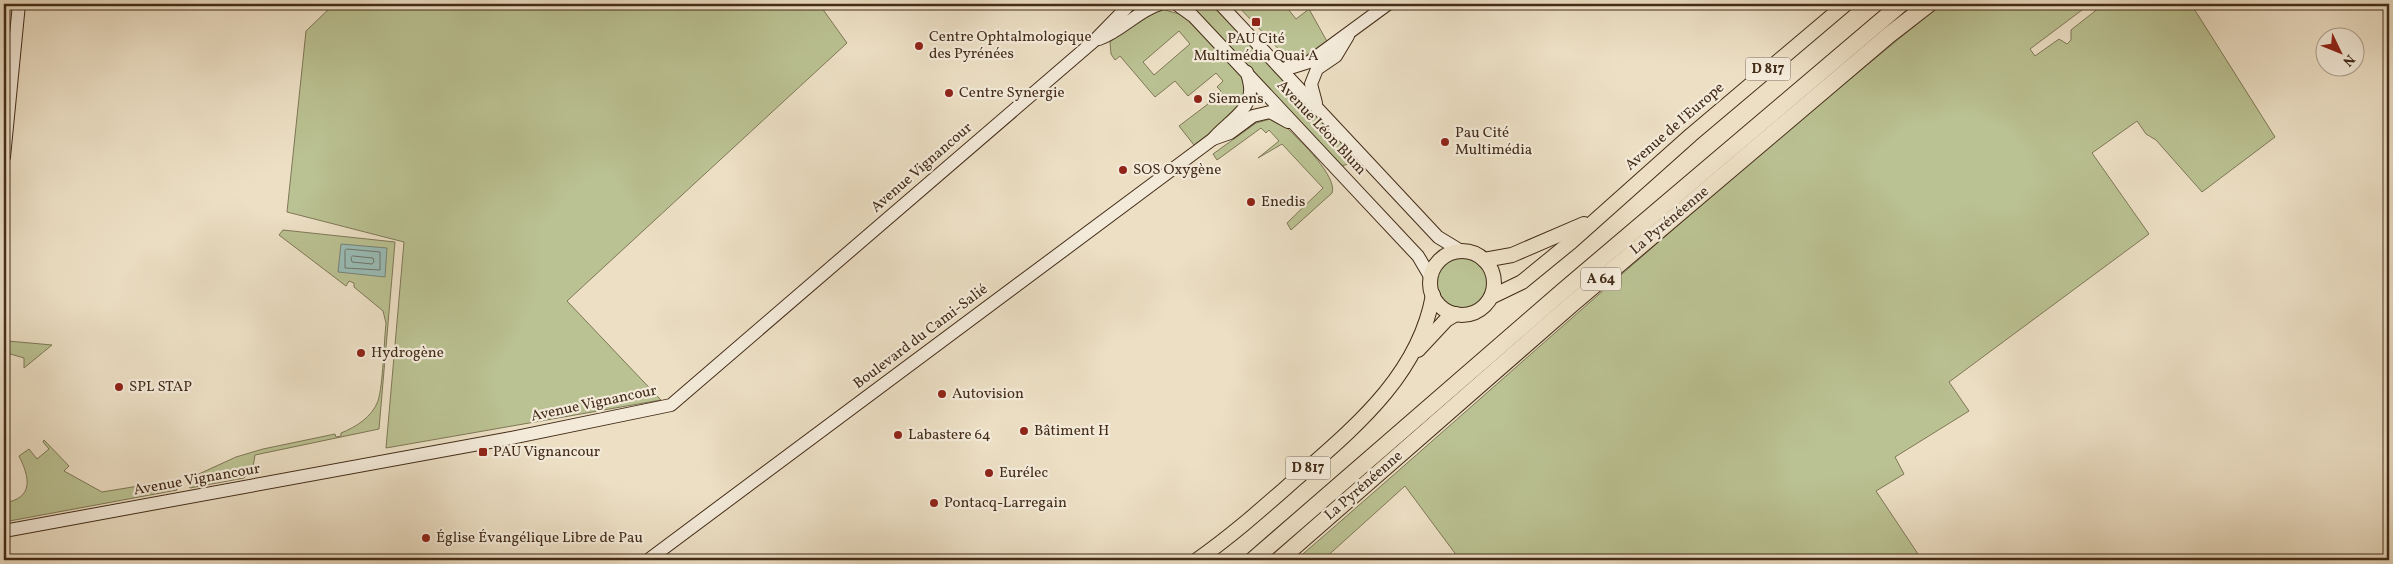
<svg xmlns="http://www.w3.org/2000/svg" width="2393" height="564" viewBox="0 0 2393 564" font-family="Vollkorn,serif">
<rect width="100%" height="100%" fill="#ecdfc4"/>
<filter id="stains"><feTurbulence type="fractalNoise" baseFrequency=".004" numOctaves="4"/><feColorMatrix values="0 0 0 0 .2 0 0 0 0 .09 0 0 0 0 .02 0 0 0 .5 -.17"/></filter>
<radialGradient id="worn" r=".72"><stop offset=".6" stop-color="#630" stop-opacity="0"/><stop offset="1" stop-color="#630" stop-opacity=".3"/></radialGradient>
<g fill="#bac192" stroke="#7f7756" fill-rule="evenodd">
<path d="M334 4H819L847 43 567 301 661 400 386 448 404 242 287 212 306 31Z"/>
<path d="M1196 4H1215L1353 154 1351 163 1342 166 1195 11Z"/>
<path d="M1236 4H1284L1296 19 1309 9 1329 45 1304 58H1287Z"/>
<path d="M1942 4H2090L2030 49 2035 56 2059 39 2067 44 2071 40V30L2104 4H2191L2275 137 2202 192 2156 140 2146 134 2137 121 2092 153 2149 234 1949 382 1969 411 1895 457 1904 474 1876 491 1922 560H1460L1405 486 1323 560H1296C1511 374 1721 181 1942 4Z"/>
<path d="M1161 9 1183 15 1244 78 1247 86 1238 111 1194 145 1179 126 1208 104 1207 102 1221 91 1217 87 1223 81 1216 73 1188 96 1175 81 1155 97 1120 56 1115 60 1111 54 1110 42 1148 10ZM1179 31 1190 44 1154 75 1143 62Z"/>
<path d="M1270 119C1276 121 1283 124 1287 128 1300 140 1338 177 1332 193L1291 230 1287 223 1323 188 1282 144 1258 158 1279 141 1269 130 1266 133 1261 128 1217 160 1213 154 1256 123Z"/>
<path d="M283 230 395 242 379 429 255 455 253 467 244 478 190 488 188 479 236 457 263 449 335 434 336 437 341 436V433C356 427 372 417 378 401 383 385 384 342 386 323L383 311 354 287V283L349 281 346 286 279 235Z"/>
<circle cx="1462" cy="283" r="26"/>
<path d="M8 341 52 345 24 368V358L7 353Z"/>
<path d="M44 440 69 466 64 471 102 492 175 480 177 490 4 522V503C34 498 30 478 19 456L29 449 37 459 49 449 43 442Z"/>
</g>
<path fill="#99bcb6" stroke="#778377" d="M341 244 387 248 385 277 338 272Z"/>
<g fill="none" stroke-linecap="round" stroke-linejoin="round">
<g stroke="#6e7468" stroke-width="1">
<path d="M347 249 380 252V270L345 268V251Z"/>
<path d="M353 256 373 258 374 262 372 264 352 262 351 258Z"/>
</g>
<defs>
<g id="secondary">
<path d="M1220 4 1438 237 1461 251"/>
<path d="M1179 6 1193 16 1418 256 1431 278"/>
<path d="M1099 39C1122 31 1137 11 1160 4"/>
<path d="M1275 58 1293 67 1309 62 1388 4"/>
<path d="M1316 103 1311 84 1317 69 1336 56 1348 36"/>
<path d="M1213 139 1230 133 1253 116 1270 112 1288 122"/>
<path d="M4 157 19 4"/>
<path d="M4 531 506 439 671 405 1094 41 1130 4"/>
<path d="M648 560 1213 139C1225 124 1249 112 1250 92 1251 86 1248 78 1247 72"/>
</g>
<g id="primary">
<circle cx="1462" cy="283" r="32"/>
<path d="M1484 260 1512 255 1584 224"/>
<path d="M1491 297 1522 282 1571 242 1691 135 1846 4"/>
<path d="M1418 350 1446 320 1456 314"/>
<path d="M1197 560C1233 535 1265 506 1297 478 1355 427 1419 375 1433 295"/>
</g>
<g id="highway">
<path d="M1253 560 1563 291 1901 4"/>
<path d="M1279 560 1572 304 1889 35 1929 4"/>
</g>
</defs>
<use href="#secondary" stroke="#442d19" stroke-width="14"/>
<use href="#primary" stroke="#442d19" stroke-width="16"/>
<use href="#highway" stroke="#442d19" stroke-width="18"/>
<use href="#secondary" stroke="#f3ead9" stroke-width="12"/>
<use href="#primary" stroke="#ecdfc4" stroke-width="14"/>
<use href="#highway" stroke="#ecdfc4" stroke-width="16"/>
</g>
<g fill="#8f2418" stroke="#f3ead9" stroke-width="2">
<rect x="1251" y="17" width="10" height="10" rx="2.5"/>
<circle cx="919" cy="46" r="5"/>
<circle cx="949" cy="93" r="5"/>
<circle cx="1198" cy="99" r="5"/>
<circle cx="1445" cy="142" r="5"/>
<circle cx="1123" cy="170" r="5"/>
<circle cx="1251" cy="202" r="5"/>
<circle cx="361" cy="353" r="5"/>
<circle cx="119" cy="387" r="5"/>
<circle cx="942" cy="394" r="5"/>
<circle cx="1024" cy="431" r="5"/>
<circle cx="898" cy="435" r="5"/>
<rect x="478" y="447" width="10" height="10" rx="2.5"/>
<circle cx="989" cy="473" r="5"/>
<circle cx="934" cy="503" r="5"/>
<circle cx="426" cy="538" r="5"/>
</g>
<g text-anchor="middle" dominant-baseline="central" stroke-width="4.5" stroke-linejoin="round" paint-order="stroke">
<g fill="#f3ead9" stroke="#786653" stroke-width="1">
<rect x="1745.5" y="57.5" width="45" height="23" rx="4"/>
<rect x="1581" y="267.5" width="40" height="23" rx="4"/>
<rect x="1285.5" y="456.5" width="45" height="23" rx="4"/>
</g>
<g font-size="14" font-weight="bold" fill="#442d19">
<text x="1768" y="69">D 817</text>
<text x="1601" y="279">A 64</text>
<text x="1308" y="468">D 817</text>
</g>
<g font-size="15" fill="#442d19" stroke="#f3ead9" text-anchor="start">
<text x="929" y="37">Centre Ophtalmologique<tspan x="929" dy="17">des Pyrénées</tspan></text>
<text x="1256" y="39" text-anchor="middle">PAU Cité<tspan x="1256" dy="17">Multimédia Quai A</tspan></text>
<text x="959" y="93">Centre Synergie</text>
<text x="1208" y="99">Siemens</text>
<text x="1455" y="133">Pau Cité<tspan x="1455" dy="17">Multimédia</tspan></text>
<text x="1133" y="170">SOS Oxygène</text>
<text x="1261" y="202">Enedis</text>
<text x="371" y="353">Hydrogène</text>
<text x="129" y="387">SPL STAP</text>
<text x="952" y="394">Autovision</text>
<text x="1034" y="431">Bâtiment H</text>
<text x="908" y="435">Labastere 64</text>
<text x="493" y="452">PAU Vignancour</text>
<text x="999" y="473">Eurélec</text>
<text x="944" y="503">Pontacq-Larregain</text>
<text x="436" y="538">Église Évangélique Libre de Pau</text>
</g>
<g font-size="15" fill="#442d19" stroke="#f3ead9">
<text transform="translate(1675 127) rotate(-41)">Avenue de l'Europe</text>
<text transform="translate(1321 128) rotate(47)">Avenue Léon Blum</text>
<text transform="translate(922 168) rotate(-41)">Avenue Vignancour</text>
<text transform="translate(1670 221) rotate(-40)">La Pyrénéenne</text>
<text transform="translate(921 337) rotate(-37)">Boulevard du Cami-Salié</text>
<text transform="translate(594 404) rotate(-12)">Avenue Vignancour</text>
<text transform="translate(197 480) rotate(-10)">Avenue Vignancour</text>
<text transform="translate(1364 486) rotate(-41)">La Pyrénéenne</text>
</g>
</g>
<rect width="2393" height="564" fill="none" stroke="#ecdfc4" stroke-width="20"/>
<rect x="5" y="5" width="2383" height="554" fill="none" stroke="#442d19" stroke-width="2.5"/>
<rect x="10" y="10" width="2373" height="544" fill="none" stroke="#442d19"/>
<g transform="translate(2340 52) rotate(133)"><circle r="24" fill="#f3ead9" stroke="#ad9e8c"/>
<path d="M0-4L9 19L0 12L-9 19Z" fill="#8f2418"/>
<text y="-8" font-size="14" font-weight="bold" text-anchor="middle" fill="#442d19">N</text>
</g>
<rect width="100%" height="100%" filter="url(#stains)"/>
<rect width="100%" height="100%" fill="url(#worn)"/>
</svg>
